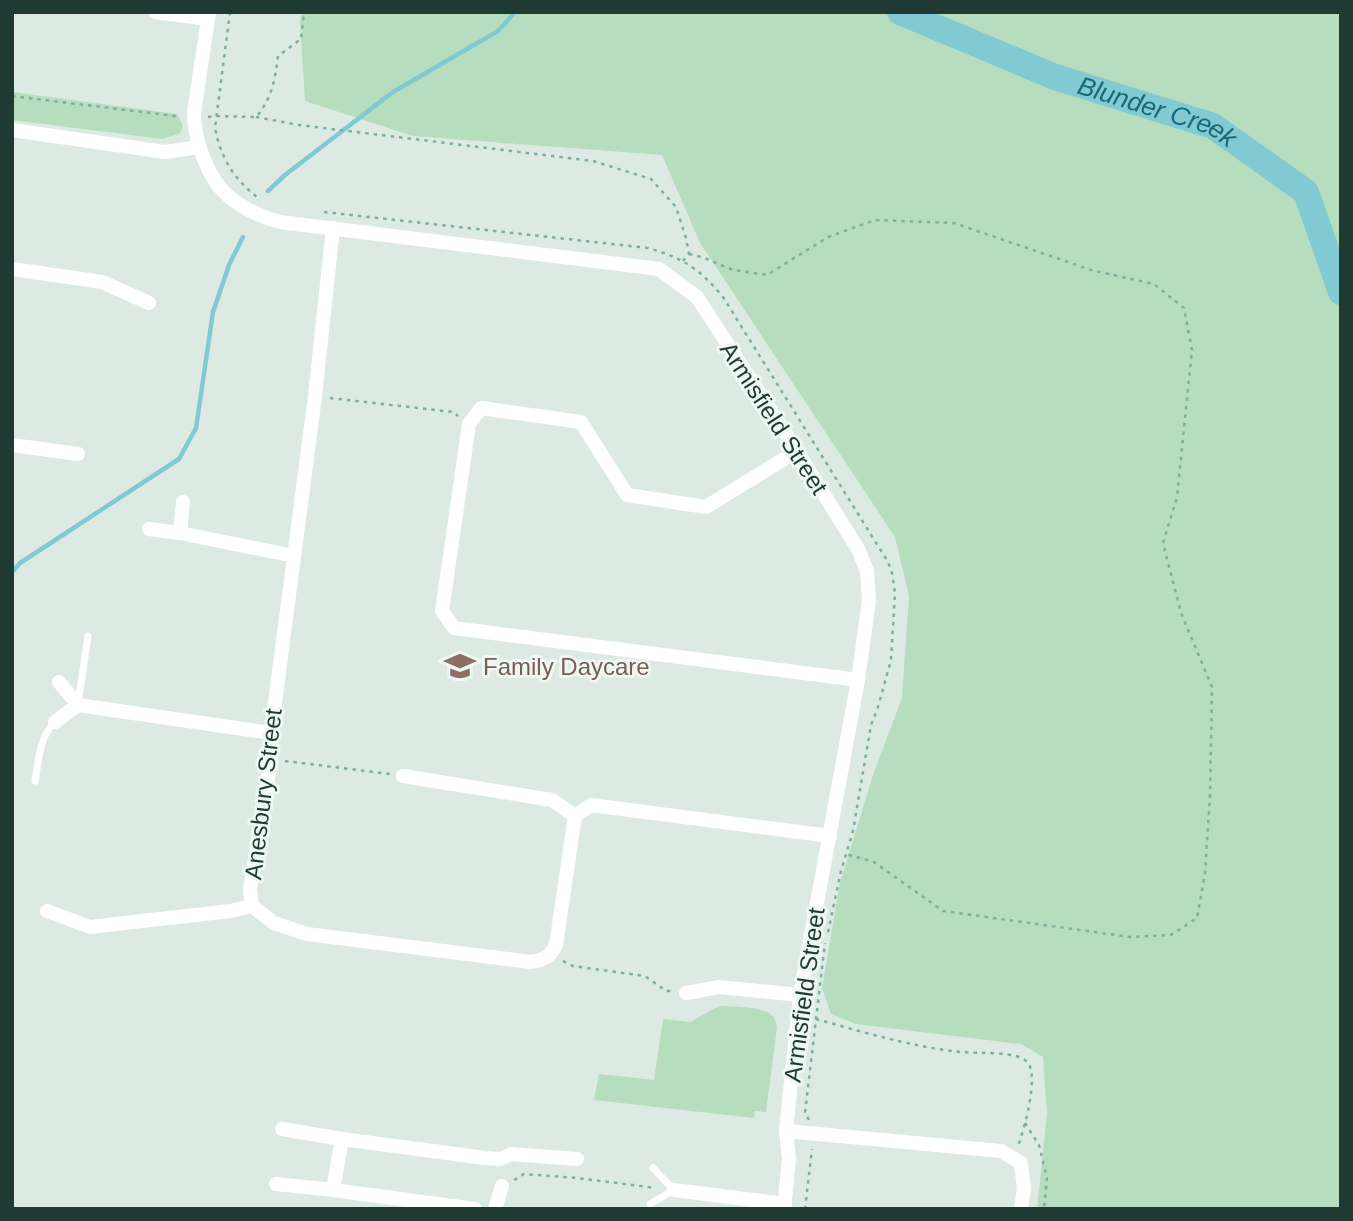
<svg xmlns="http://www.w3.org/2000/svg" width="1353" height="1221" viewBox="0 0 1353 1221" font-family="Arial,sans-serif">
<rect width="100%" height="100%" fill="#ddeae4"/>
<g fill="#b5ddbe">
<path d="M302 12H1341V1209H1037L1047 1113 1043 1057 1021 1044 856 1024 831 1014 822 988 840 883 873 775 902 698 909 596 895 537 700 243 662 155 413 136 305 101 300 21Z"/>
<path d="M12 92 177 114 183 126 180 133 163 139 12 120Z"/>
<path d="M719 1006C731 1006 757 1007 767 1012 774 1015 776 1020 777 1027L766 1112 755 1111 754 1118 594 1100 599 1074 654 1080 663 1019 690 1022Z"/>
</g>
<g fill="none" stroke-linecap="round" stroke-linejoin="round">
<g stroke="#81c9d3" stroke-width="4.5">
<path d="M268 191 285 175 393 92 498 31 515 12"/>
<path d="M12 572 20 563 179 459 196 428 213 312 229 265 243 237"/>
</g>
<path stroke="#81c9d3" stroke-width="26" id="s1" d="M900 12 1055 77 1213 126 1306 192 1341 292"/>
<g stroke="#7cb09e" stroke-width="2.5" stroke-dasharray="3.5 5" stroke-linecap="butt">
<path d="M230 12 215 128C221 158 233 178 257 197"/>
<path d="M12 96 175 116 179 118"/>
<path d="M208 117 216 116 256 117C272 99 275 79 278 56L301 39 304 12"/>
<path d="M256 117 299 125 593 161 651 179 676 207 686 238 689 254 683 261"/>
<path d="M324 212 648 248C683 258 700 269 723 297L888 562 892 573 895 593 891 660 878 707 871 725 853 831 841 871 827 937"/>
<path d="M689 254 702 257 733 270 767 275 828 237 875 220 954 223 1091 270 1154 284 1184 308 1192 350 1177 497 1163 543 1181 613 1212 687 1210 796 1205 873 1197 918 1171 935 1130 937 943 911 874 862 846 854"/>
<path d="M330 398 453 412 458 416"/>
<path d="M285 761 390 774"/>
<path d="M563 961 573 966 645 976 666 991H672"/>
<path d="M816 1019C863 1032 912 1047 961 1052 977 1054 1019 1050 1028 1063 1039 1077 1024 1130 1018 1146"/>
<path d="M809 1120 805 1113 825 943"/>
<path d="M1025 1123 1039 1145 1047 1178 1044 1209"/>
<path d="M514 1180 524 1174 577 1178 656 1188"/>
<path d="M805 1209 812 1149"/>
</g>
<g stroke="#fff" stroke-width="7">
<path d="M78 704 88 636"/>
<path d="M35 781C39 760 39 737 55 722"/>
<path d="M650 1204 674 1190 653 1168"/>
</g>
<g stroke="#fff" stroke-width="14">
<path d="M155 12 208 19"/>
<path d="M209 12 194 113C194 136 204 166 218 185 232 204 258 216 280 222L659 269 697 297 797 451 858 549 867 571 869 600 858 680 800 995 786 1131 789 1159 784 1209"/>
<path d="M12 130 165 152 199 147"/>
<path d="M333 228 315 396 271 733V759L250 890 252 906 274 923 307 934 531 962C544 960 550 957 556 945L575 816 591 805 830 836"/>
<path d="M12 269 102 282 149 303"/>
<path d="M12 445 78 454"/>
<path d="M797 451 706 507 627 495 581 422 481 408 469 424 442 611 454 628 858 680"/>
<path d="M183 502 180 533 294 556"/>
<path d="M149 529 180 533"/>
<path d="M59 682 78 705 271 733"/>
<path d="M55 722 78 705"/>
<path d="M403 776 552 800 575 816"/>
<path d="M47 911 90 927 230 911 252 906"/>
<path d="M686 993 719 987 800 995"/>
<path d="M786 1131 1001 1151 1021 1163 1024 1189 1021 1209"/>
<path d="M342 1139 485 1158 500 1159 511 1154 577 1159"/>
<path d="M276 1184 333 1190 342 1139 282 1129"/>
<path d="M333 1190 475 1209"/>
<path d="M674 1190 785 1204"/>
<path d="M495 1209 502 1186"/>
</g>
</g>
<defs>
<symbol id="school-bare" viewBox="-9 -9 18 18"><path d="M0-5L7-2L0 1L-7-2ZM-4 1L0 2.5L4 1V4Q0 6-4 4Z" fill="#8d6e63" stroke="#eef7f2" stroke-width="2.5" paint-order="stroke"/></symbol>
</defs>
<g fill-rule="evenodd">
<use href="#school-bare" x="438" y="644" width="44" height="44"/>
</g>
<g text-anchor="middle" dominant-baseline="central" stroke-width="6" stroke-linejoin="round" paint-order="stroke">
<g font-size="24" fill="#1e3a32" stroke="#eef7f2">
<text transform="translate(774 418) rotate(57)">Armisfield Street</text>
<text transform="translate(263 794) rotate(-83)">Anesbury Street</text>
<text transform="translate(804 995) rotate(-82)">Armisfield Street</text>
</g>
<g font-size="24" fill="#785e54" stroke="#eef7f2" text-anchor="start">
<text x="483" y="666">Family Daycare</text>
</g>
<g font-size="26" font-style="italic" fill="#166b79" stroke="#eef7f2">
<text stroke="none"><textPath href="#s1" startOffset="276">Blunder Creek</textPath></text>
</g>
</g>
<rect width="1353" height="1221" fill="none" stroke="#1e3a32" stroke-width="28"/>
</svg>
